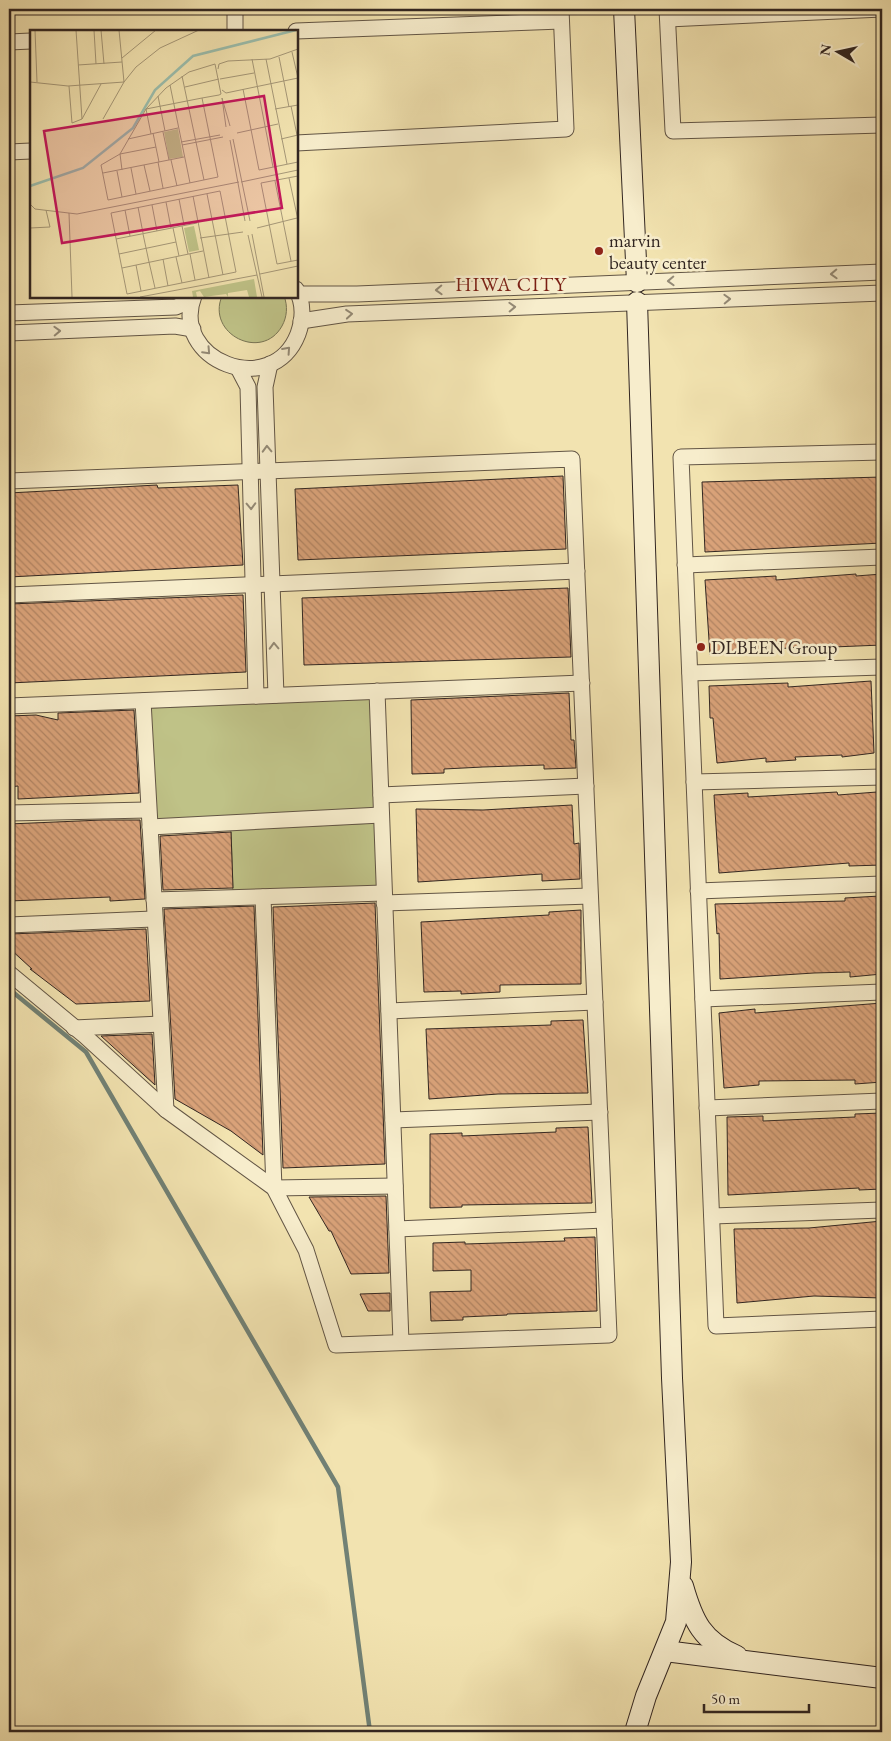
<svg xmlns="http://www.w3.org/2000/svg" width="891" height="1741" viewBox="0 0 891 1741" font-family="'EB Garamond',serif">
<defs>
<pattern id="building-back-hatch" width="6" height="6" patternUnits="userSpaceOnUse" patternTransform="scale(1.25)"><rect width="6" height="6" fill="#d9a279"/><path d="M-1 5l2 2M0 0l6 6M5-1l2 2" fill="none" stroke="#b18463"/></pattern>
</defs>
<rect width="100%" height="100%" fill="#f2e3b0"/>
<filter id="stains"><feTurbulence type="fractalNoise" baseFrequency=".004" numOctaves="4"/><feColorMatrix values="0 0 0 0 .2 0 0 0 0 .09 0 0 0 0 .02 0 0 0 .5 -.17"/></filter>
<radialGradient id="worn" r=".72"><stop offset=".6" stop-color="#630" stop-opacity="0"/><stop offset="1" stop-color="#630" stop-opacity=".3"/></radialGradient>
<g fill="#bfc287" stroke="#787454">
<path d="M222 296H284C288 306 287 317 282 326 262 362 206 334 222 296Z"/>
<path d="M370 698 375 810 154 820 149 708Z"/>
<path d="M375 823 378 887 233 892 231 830Z"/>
</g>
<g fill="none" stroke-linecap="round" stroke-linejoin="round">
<path stroke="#718175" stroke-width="4.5" d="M9 989 86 1052 338 1487 370 1732"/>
</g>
<g fill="url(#building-back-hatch)" stroke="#322621">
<path d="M563 476 566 549 298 560 295 489Z"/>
<path d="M882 477V543L705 552 702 482Z"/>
<path d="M157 485 158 488 238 485 243 565 9 577V493Z"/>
<path d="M856 574V576L882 574V645L833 647V644L710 655 705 580 776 576V580Z"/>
<path d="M568 588 571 657 304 665 302 598Z"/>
<path d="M243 595 246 672 9 683V604Z"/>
<path d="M871 681 874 753 842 757V755L795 757 796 760 766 762V758L717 763 713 718H710L709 686 788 683V687Z"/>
<path d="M569 693 571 740H574L576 768 544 769V765L483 767 444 769V773L412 774 411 700Z"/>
<path d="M134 710 139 793 18 799V786L9 787V716L36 715 58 720V713Z"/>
<path d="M837 792 838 795 877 792 880 832H882V865L849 866V863L719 873 714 795 748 793V797Z"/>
<path d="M572 805 574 844 579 843 580 879 542 881V874L418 882 416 809 483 810Z"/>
<path d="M102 820H140L145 899 110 901V897L9 901V824Z"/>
<path d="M231 832 233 888 163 890 160 836Z"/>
<path d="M880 896 882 974 850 977V972L814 973 720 979 719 933 717 934 715 904 845 901V898Z"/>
<path d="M375 903 385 1164 283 1168 273 907Z"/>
<path d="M254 906 263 1155 231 1131 175 1099 164 909Z"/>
<path d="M581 910V984L500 985V992L461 994V991L424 992 421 922 549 915V912Z"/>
<path d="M146 929 150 1001 76 1004 30 969H32L9 948V934Z"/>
<path d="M882 1003V1082L855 1084V1080L759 1081V1085L724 1088 719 1013 755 1009V1013Z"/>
<path d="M583 1020 588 1093 498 1094 429 1099 426 1029 551 1025V1021Z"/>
<path d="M152 1034 155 1085 101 1036Z"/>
<path d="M882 1113V1189L859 1190V1188L728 1195 727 1117 763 1116V1121L855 1117V1114Z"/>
<path d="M588 1127 592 1203 462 1205V1207L430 1208V1134L462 1133V1136L556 1132V1128Z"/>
<path d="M386 1196 389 1273 351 1274 331 1231H329L309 1197Z"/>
<path d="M882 1221V1298L814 1296 737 1303 734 1229 809 1228Z"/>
<path d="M595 1237 597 1311 507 1314V1315L463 1317V1320L431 1321 430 1292 471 1291V1270L433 1271V1243L465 1242V1244L565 1241 564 1238Z"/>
<path d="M390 1293V1311H368L360 1294Z"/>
</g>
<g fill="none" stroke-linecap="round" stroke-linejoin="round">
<defs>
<g id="street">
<path d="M235 9V31"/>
<path d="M667 9 673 131 882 125"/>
<path d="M668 19 882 9"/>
<path d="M296 31 561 21"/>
<path d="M9 42 31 41"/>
<path d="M296 143 566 129 561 9"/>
<path d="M9 152 31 151"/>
<path d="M299 294H357L882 272"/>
<path d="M194 296C169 360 272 401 298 334 303 320 304 303 296 289"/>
<path d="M9 313 176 307 192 300"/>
<path d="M301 321 347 314 882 293"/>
<path d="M9 333 175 326 193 329"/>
<path d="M270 364 265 387 276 695"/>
<path d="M238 368 248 387 256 696"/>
<path d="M882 452 681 457 716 1326 882 1319"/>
<path d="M9 481 572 459 609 1335 336 1345 306 1250 274 1188 166 1110 85 1036 9 973"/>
<path d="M685 565 882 557"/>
<path d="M9 595 577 571"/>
<path d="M690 673 882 667"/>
<path d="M377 691 401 1342"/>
<path d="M143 701 166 1110"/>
<path d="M9 706 582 683"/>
<path d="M694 782 882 777"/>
<path d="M381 795 586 786"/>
<path d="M9 813 147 810"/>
<path d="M150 827 381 815"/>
<path d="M698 891 882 884"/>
<path d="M263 897 274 1188 395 1186"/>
<path d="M154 900 384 893"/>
<path d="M384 903 590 896"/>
<path d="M9 925 153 919"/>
<path d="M703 999 882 992"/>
<path d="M389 1011 595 1002"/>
<path d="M74 1028 161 1024"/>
<path d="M707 1108 882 1101"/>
<path d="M393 1120 600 1112"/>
<path d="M712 1216 882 1210"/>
<path d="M397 1229 604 1220"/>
</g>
<g id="secondary">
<path d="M624 9 637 282"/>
<path d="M683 1586C693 1621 702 1641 737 1656"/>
<path d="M665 1651 882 1678"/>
<path d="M635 1732 646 1696 676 1622 681 1562 672 1378 637 302"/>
</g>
</defs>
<use href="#street" stroke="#625545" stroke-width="17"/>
<use href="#secondary" stroke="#322621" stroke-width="22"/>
<use href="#street" stroke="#f7edcc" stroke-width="15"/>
<use href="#secondary" stroke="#f7edcc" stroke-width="20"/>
</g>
<defs><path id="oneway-chevron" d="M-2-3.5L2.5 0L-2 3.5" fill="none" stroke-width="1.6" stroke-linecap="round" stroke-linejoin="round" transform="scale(1.25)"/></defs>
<g stroke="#948a76">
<use href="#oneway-chevron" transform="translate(834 274) rotate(178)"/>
<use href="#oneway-chevron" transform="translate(671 281) rotate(178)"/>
<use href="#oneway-chevron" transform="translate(439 290) rotate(178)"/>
<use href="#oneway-chevron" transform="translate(727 299) rotate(-2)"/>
<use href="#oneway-chevron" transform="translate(512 307) rotate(-2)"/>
<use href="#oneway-chevron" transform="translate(349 314) rotate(-5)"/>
<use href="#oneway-chevron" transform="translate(57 331) rotate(-2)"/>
<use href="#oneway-chevron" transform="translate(287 350) rotate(-48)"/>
<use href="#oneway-chevron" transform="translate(207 351) rotate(47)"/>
<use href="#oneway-chevron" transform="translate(267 449) rotate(-92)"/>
<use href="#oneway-chevron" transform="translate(251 506) rotate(88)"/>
<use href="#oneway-chevron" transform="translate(274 646) rotate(-92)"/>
</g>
<g fill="#8f2418" stroke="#f7edcc" stroke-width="2">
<circle cx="599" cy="251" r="5"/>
<circle cx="701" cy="647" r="5"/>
</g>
<g text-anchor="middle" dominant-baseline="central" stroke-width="5" stroke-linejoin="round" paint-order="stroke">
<g font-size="19" fill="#322621" stroke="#f7edcc" text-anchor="start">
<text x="609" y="240">marvin<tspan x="609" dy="22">beauty center</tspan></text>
<text x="711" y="647">DLBEEN Group</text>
</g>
<g font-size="20" letter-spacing="1" fill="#7a1f14" stroke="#f7edcc">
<text x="511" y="284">HIWA CITY</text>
</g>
</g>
<g transform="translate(30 30)">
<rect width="268" height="268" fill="#f2e3b0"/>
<path d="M148 99 153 127 139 129 134 102ZM224 249 227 267H219L217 260 198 263V267L196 264 174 267 170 261 166 262 167 267H163L162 261Z" fill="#bfc287"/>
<path d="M164 196 169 220 159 222 154 198Z" fill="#bfc287"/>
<path fill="none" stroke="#9bbead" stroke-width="2.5" d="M0 156 53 138 103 98 125 60 163 26 266 0"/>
<path fill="none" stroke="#a59777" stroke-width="1" d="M5 0 7 52M46 0 52 89 71 54M64 0 66 34M71 0 74 34M262 22 268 48M249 27 259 77M92 28 126 0M222 29 243 137M236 29 257 134M48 35 92 32M188 39 189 34 198 31 240 29 268 19M152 46 174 150M190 49 224 43M0 52 38 56 94 52 89 0M140 55 160 153M39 56 42 93 52 89M155 57 189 49M213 59 229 140 268 132M192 60 196 63 268 48M128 66 135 101M261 76 267 105M245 79 268 75M73 89 94 52 106 37 130 18 169 0M196 97 192 68 200 96M133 102 139 130M123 103 129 132M207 103 248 94M121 104 116 79 172 68 189 65 191 64 185 34 159 42 136 58 116 79 90 124 71 135 78 170 188 147 172 68M98 109 148 98M203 109 220 191M251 109 268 105M200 110 215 191M151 112 190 105M152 115 193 107M141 130 147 156M128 132 133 158M114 135 120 161M101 138 106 164M92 140 90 124 126 117M87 141 92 167M73 143 154 127M268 146 231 153 247 234 268 230M259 148 268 190M245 151 261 231M211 152 268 140M190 161 206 242 97 264 81 183ZM177 164 193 245M163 166 179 248M149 169 154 195M136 172 141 198M0 174 5 179 47 184 209 152M122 175 127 201M108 177 113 203M95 180 100 206M39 183 42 267M152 196 158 224M0 198 20 197 16 180M143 198 149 226M227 198 267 188M113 204 119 232M222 204 234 267M218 205 232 267M170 208 213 202M86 209 167 193M89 224 146 212M160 224 165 250M146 227 152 253M133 229 138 256M119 232 125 258M106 235 111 261M92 238 173 221M230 244 268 236M110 267 227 245"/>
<path fill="#c2185b" fill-opacity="0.15" stroke="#c2185b" stroke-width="2.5" d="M234 66 252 178 32 213 14 101Z"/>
<rect width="268" height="268" fill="none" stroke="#322621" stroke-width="2.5"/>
</g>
<rect width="891" height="1741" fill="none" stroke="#f2e3b0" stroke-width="30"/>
<rect x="10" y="10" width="871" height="1721" fill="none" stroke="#322621" stroke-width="2.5"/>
<rect x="15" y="15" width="861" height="1711" fill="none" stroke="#322621"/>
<g transform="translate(838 52) rotate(279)" stroke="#f7edcc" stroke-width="4" paint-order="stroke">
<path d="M0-4L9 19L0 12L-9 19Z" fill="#322621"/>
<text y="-8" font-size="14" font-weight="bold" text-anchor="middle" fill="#322621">N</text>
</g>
<path d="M704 1704v8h105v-8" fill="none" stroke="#322621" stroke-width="2.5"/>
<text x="711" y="1704" font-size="15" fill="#322621" stroke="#f7edcc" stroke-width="4" paint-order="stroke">50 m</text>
<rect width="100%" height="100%" filter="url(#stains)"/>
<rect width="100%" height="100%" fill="url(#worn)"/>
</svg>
